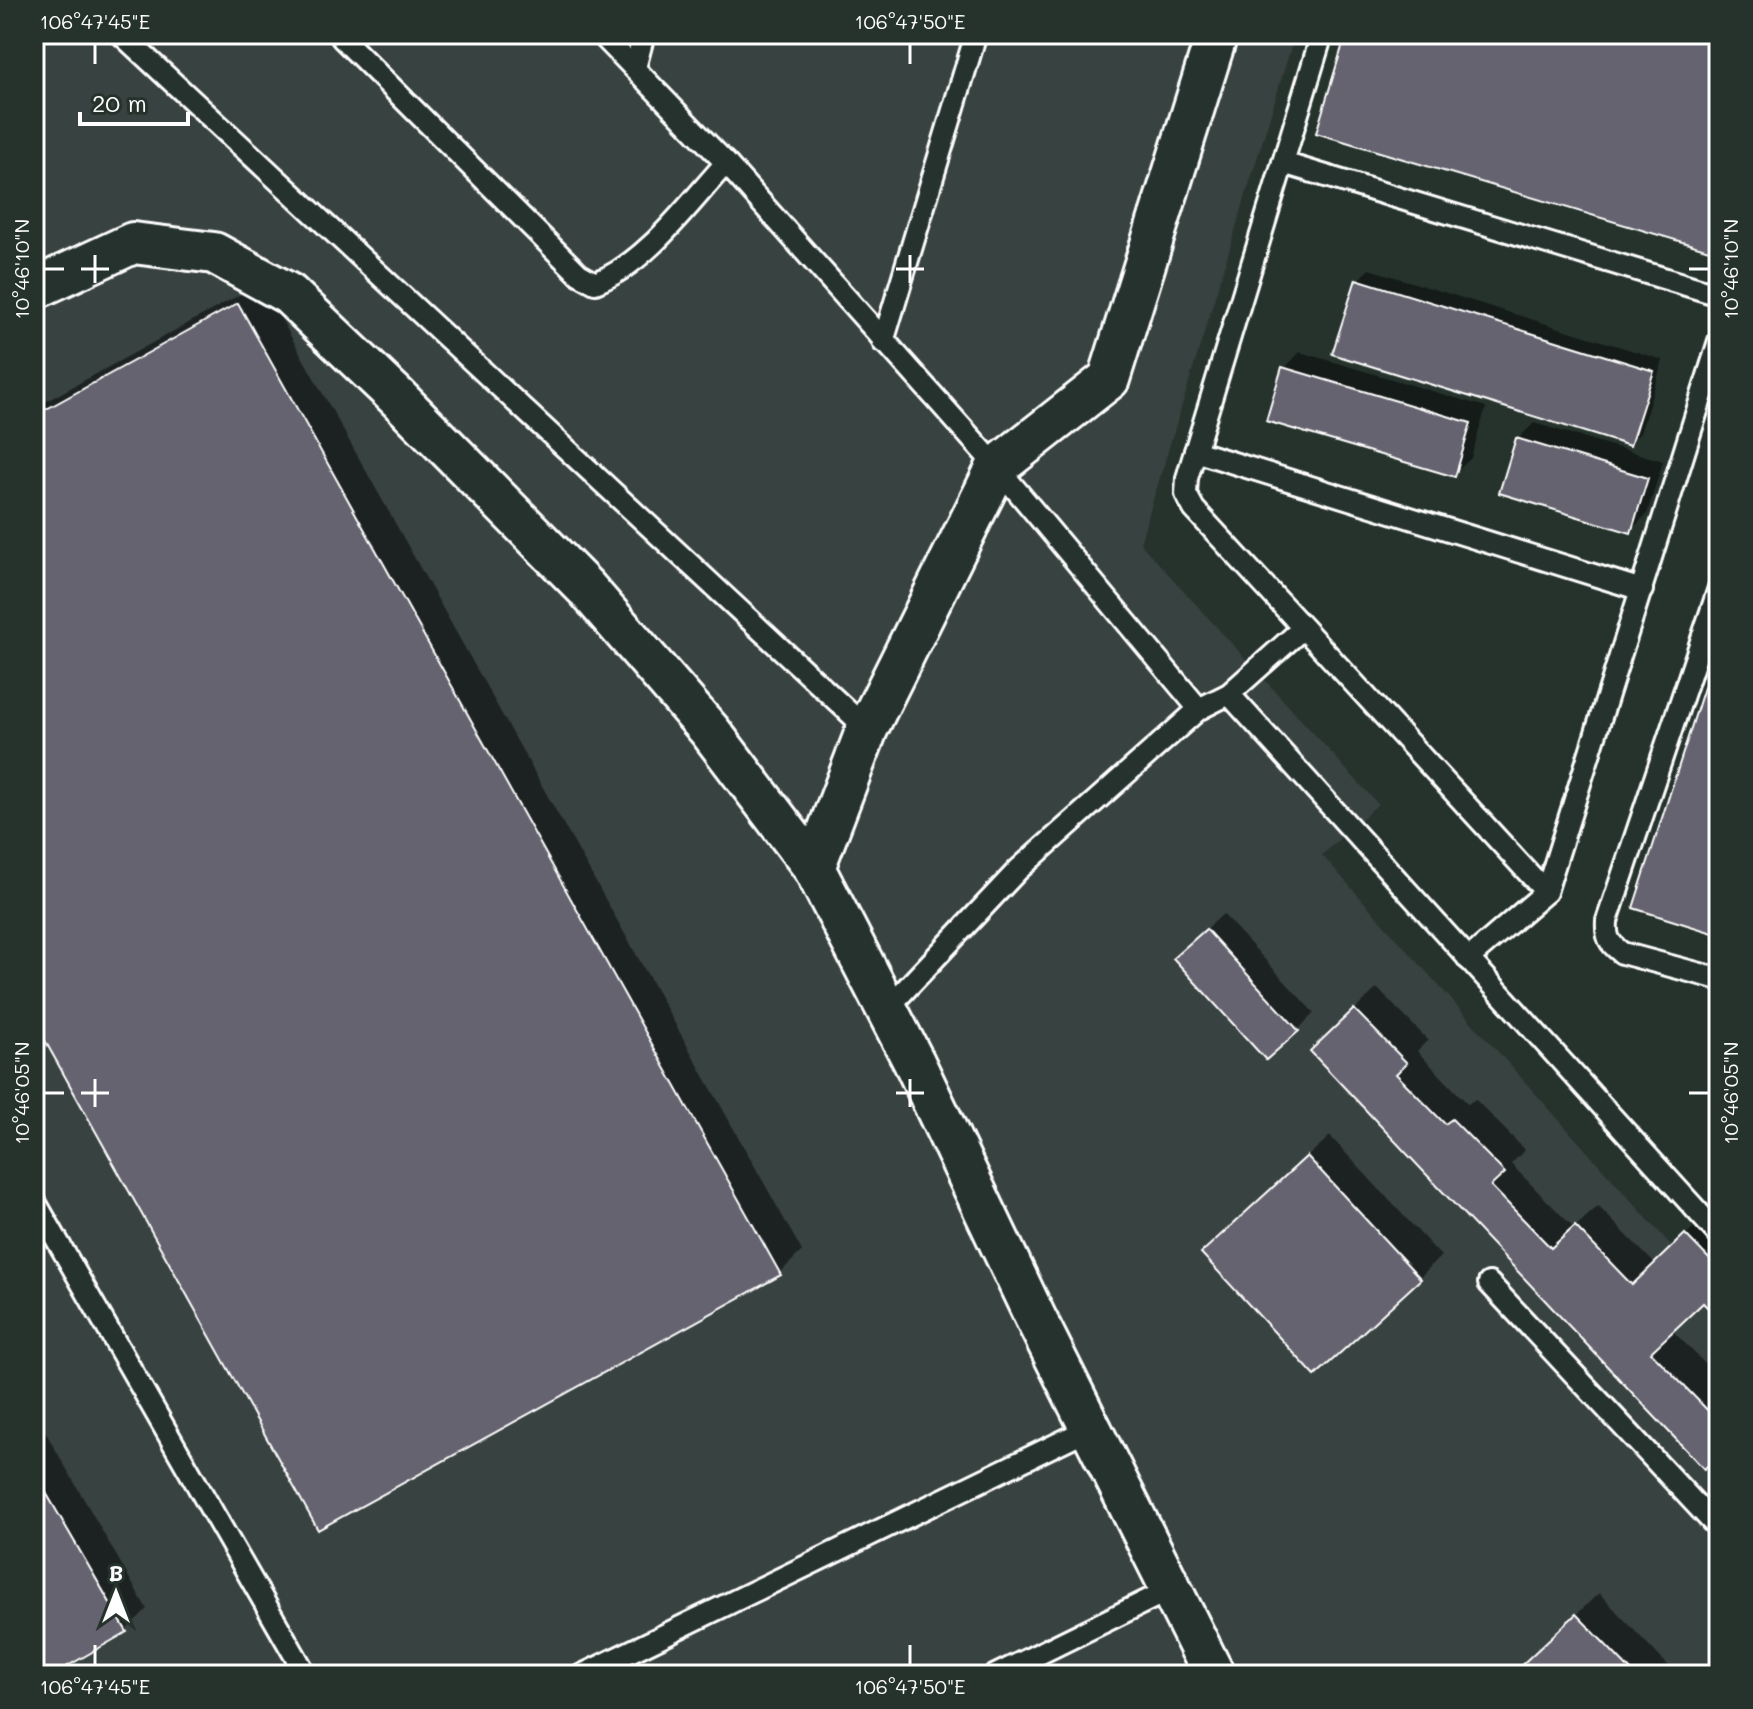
<svg xmlns="http://www.w3.org/2000/svg" width="1753" height="1709" viewBox="0 0 1753 1709" font-family="Mali,sans-serif">
<rect width="100%" height="100%" fill="#26332d"/>
<filter id="ink" filterUnits="userSpaceOnUse"><feTurbulence type="fractalNoise" baseFrequency=".0125" numOctaves="2"/><feDisplacementMap in="SourceGraphic" scale="16" xChannelSelector="R" yChannelSelector="G"/><feConvolveMatrix kernelMatrix="1 2 1 2 8 2 1 2 1" color-interpolation-filters="sRGB"/></filter>
<g filter="url(#ink)">
<path fill="#394241" d="M34 34H1295L1140 543 1378 804 1322 855 1719 1299V1675H34Z"/>
<g fill="#0007">
<path d="M1369 269 1663 360 1640 433 1629 444 1358 280Z"/>
<path d="M261 283 802 1251 780 1273 319 1527 34 1017V408Z"/>
<path d="M1300 352 1486 407 1471 458 1454 474 1284 369Z"/>
<path d="M1534 423 1663 461 1647 514 1631 530 1518 439Z"/>
<path d="M1223 914 1314 1013 1298 1030 1192 942Z"/>
<path d="M1377 988 1428 1040 1417 1051 1468 1104 1475 1099 1525 1150 1511 1164 1574 1228 1598 1206 1655 1264 1708 1214 1719 1225V1316L1703 1300 1672 1330 1719 1378V1453L1313 1051Z"/>
<path d="M1330 1136 1441 1256 1419 1278 1225 1231Z"/>
<path d="M34 1412 147 1609 126 1630 48 1675H34Z"/>
<path d="M1599 1593 1677 1675H1512Z"/>
</g>
<g fill="#666470" stroke="#fff" stroke-width="2">
<path d="M1346 34H1719V253L1316 133Z"/>
<path d="M1356 279 1654 371 1630 446 1332 354Z"/>
<path d="M238 303 781 1275 318 1530 34 1021V416Z"/>
<path d="M1282 367 1471 423 1455 477 1266 421Z"/>
<path d="M1516 438 1648 478 1631 533 1499 493Z"/>
<path d="M1719 641V935L1633 908Z"/>
<path d="M1206 929 1299 1031 1266 1060 1173 958Z"/>
<path d="M1354 1009 1407 1063 1396 1074 1445 1124 1452 1119 1505 1173 1491 1186 1551 1248 1575 1226 1632 1285 1685 1234 1719 1269V1319L1703 1303 1651 1352 1719 1422V1456L1704 1469 1310 1051Z"/>
<path d="M1307 1156 1421 1279 1315 1376 1201 1253Z"/>
<path d="M34 1472 127 1632 52 1675H34Z"/>
<path d="M1576 1614 1635 1675H1511Z"/>
</g>
<g fill="none" stroke-linecap="round" stroke-linejoin="round">
<defs>
<g id="service">
<path d="M121 34 867 729"/>
<path d="M601 34 726 163 997 467 1199 709"/>
<path d="M1322 34 1187 478 1186 494 1194 509 1546 892 1719 341"/>
<path d="M342 38 579 274 595 283C647 263 688 204 726 163"/>
<path d="M635 68 644 34"/>
<path d="M1283 163 1719 295"/>
<path d="M883 342 976 34"/>
<path d="M1195 451 1642 590"/>
<path d="M1719 588 1607 921C1606 938 1609 943 1622 953L1719 979"/>
<path d="M1229 694 1719 1235"/>
<path d="M1468 959 1546 892"/>
<path d="M887 1009 1018 870 1199 709 1229 694 1303 628"/>
<path d="M34 1200 306 1675"/>
<path d="M1489 1283 1719 1529"/>
<path d="M582 1675 1090 1428"/>
<path d="M996 1675 1171 1589"/>
</g>
<g id="minor">
<path d="M34 289 133 243 214 253 289 294 397 397 586 588 710 731 814 868 915 1064 1035 1317 1214 1675"/>
<path d="M814 868 867 729 997 467 1109 379 1217 34"/>
</g>
</defs>
<use href="#service" stroke="#fff" stroke-width="26"/>
<use href="#minor" stroke="#fff" stroke-width="46"/>
<use href="#service" stroke="#26332d" stroke-width="20"/>
<use href="#minor" stroke="#26332d" stroke-width="40"/>
</g>
</g>
<path fill="none" stroke="#fff" stroke-width="3" d="M95 44V64M910 44V64M95 255V283M910 255V283M44 269H64M81 269H109M896 269H924M1689 269H1709M95 1079V1107M910 1079V1107M44 1093H64M81 1093H109M896 1093H924M1689 1093H1709M95 1645V1665M910 1645V1665"/>
<rect width="1753" height="1709" fill="none" stroke="#26332d" stroke-width="88"/>
<g transform="translate(116 1593)" stroke="#26332d" stroke-width="6" paint-order="stroke">
<path d="M0-6L14 30L0 20L-14 30Z" fill="#ffffff"/>
<text y="-12" font-size="22" font-weight="bold" text-anchor="middle" fill="#ffffff">B</text>
</g>
<path d="M80 112v12h108v-12" fill="none" stroke="#ffffff" stroke-width="4"/>
<text x="92" y="112" font-size="24" fill="#ffffff" stroke="#26332d" stroke-width="6" paint-order="stroke">20 m</text>
<rect x="44" y="44" width="1665" height="1621" fill="none" stroke="#fff" stroke-width="3"/>
<g font-size="20" text-anchor="middle" fill="#fff">
<text x="95" y="29">106°47'45"E</text>
<text x="910" y="29">106°47'50"E</text>
<text transform="translate(22 269) rotate(-90)" y="7">10°46'10"N</text>
<text transform="translate(1731 269) rotate(-90)" y="7">10°46'10"N</text>
<text transform="translate(22 1093) rotate(-90)" y="7">10°46'05"N</text>
<text transform="translate(1731 1093) rotate(-90)" y="7">10°46'05"N</text>
<text x="95" y="1694">106°47'45"E</text>
<text x="910" y="1694">106°47'50"E</text>
</g>
</svg>
